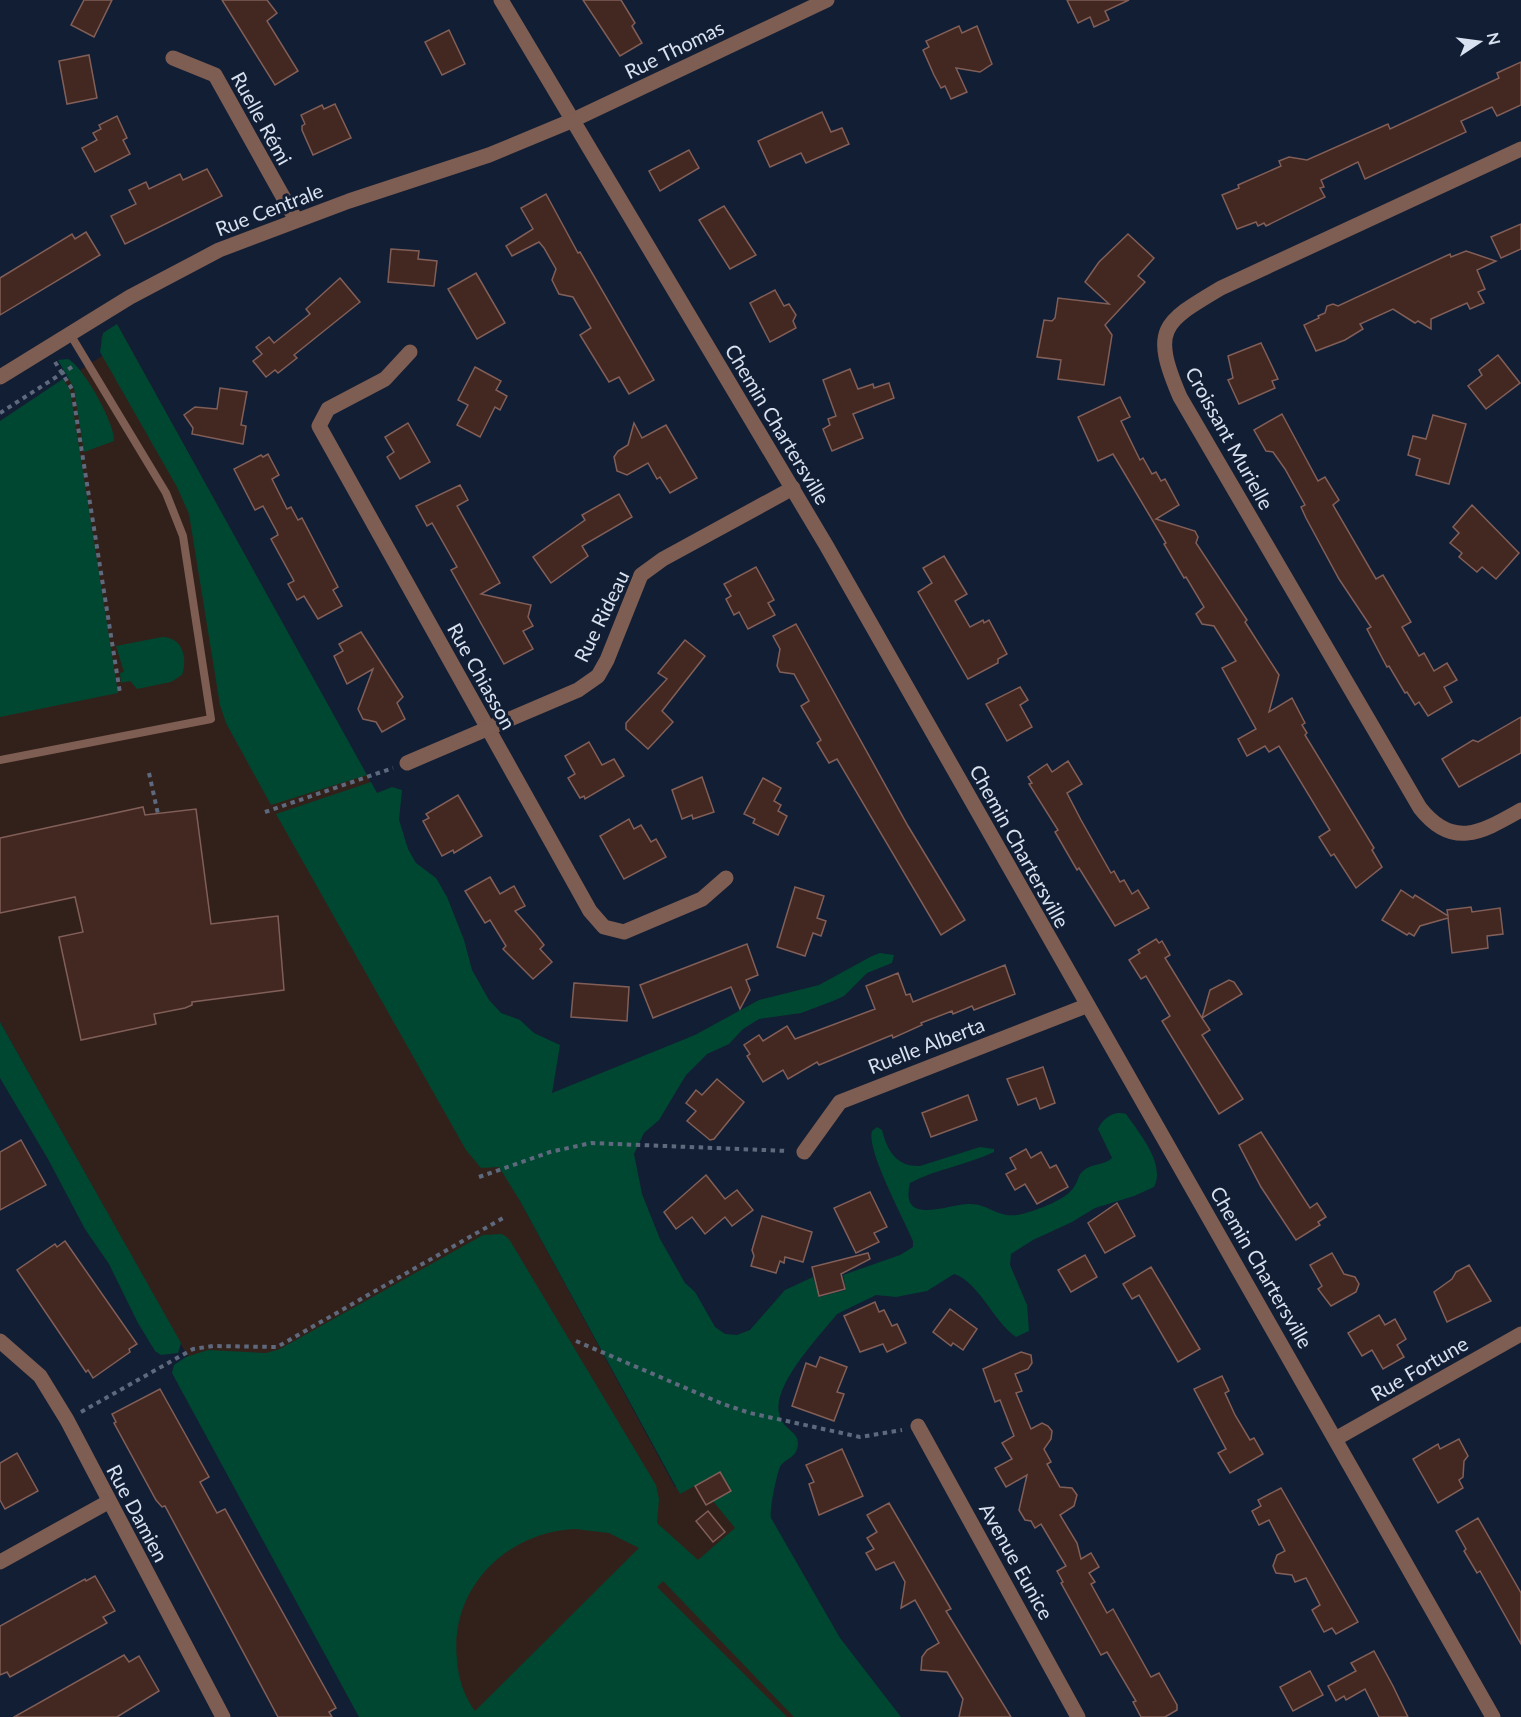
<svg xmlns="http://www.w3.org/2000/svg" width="1521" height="1717" viewBox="0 0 1521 1717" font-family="Lato,sans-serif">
<rect width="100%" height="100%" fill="#121e34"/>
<path fill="#32211a" d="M117 324 377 794 520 1201 675 1487 720 1472 863 1717H430L183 1348 0 1022V421L102 356 101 337Z"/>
<g fill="#004731" fill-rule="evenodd">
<path d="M117 324 367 775 271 805 226 723 220 705 189 514 177 487 100 352 103 333Z"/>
<path d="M68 359C83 366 116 425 114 441L84 452 74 388 58 360Z"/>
<path d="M63 379 70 390 118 693 0 717V421Z"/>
<path d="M162 637C183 637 188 659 182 675L171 682 137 689 130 681 121 683 120 673 124 672 116 646Z"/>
<path d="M371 782 377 793 392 787 402 790 399 820 408 849 416 863 436 878 447 897 464 940 472 970 489 1000 501 1013 520 1020 534 1033 560 1045 552 1093 695 1035 759 1000 819 985 872 956 880 953 894 955 892 963 867 973 844 996 833 1001 801 1013 759 1019 743 1029 729 1044 707 1054 686 1075 659 1120 644 1133 634 1154 642 1194 660 1239 685 1283 695 1292 715 1327 725 1334 737 1335 750 1330 785 1290 813 1277 819 1297 846 1290 843 1275 900 1255 913 1247V1241C904 1219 866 1150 872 1131L877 1127 882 1130C887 1150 896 1167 920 1166L980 1147 994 1149V1152C967 1165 936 1169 910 1183 899 1228 950 1203 970 1204 990 1204 998 1220 1022 1214 1037 1210 1066 1200 1074 1187 1078 1182 1078 1175 1083 1171 1091 1163 1104 1166 1112 1158L1098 1129C1103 1118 1114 1110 1126 1114 1139 1133 1166 1164 1154 1187L1134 1196 1095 1208 1072 1222 1033 1240 1011 1254 1010 1265 1027 1305 1029 1331 1016 1337C993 1321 979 1282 954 1274L927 1291 896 1297 876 1295 837 1314C820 1336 766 1390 781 1419 786 1431 802 1433 797 1449 795 1457 786 1459 781 1465 777 1471 769 1511 771 1518L840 1638 901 1717H794L663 1581 657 1587 787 1717H359L172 1373 174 1365 186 1357 208 1350 266 1353 280 1349 483 1235 502 1234 509 1239 656 1485 659 1499 657 1523 698 1560 735 1528 713 1501 730 1491 720 1472 680 1494 520 1201 499 1167 481 1168 466 1150 276 814ZM575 1529 609 1533 639 1548 475 1711C464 1697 458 1677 457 1660 449 1589 506 1532 575 1529Z"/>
<path d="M0 1022 181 1343 178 1353 161 1355 155 1351 138 1323 109 1264 85 1229 48 1159 0 1078Z"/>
</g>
<g fill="#432721" stroke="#815f58" stroke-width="1.5">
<path d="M84 0H112L94 37 71 25Z"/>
<path d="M222 0H267L277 13 267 21 298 71 275 85Z"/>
<path d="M583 0H621L635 23 632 26 642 43 620 56Z"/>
<path d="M1067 0H1129L1105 11 1109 20 1094 27 1090 17 1078 23Z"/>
<path d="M959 26 962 33 977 26 992 64 980 72 956 68 967 92 951 99 945 86 941 88 934 75 923 50 929 47 926 41Z"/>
<path d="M449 30 465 64 442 75 425 42Z"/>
<path d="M89 55 97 98 67 104 59 61Z"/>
<path d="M1521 62V105L1497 116 1492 107 1461 121 1466 132 1365 179 1358 162 1321 180 1324 187 1320 188 1325 197 1266 226 1264 223 1258 226 1256 222 1237 229 1222 195 1239 188 1238 185 1281 166 1279 161 1289 157 1307 160 1388 124 1390 129 1499 78 1497 73Z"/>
<path d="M335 104 351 138 313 155 302 130V126L305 124 301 115 322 105 324 109Z"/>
<path d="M822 112 831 132 842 128 849 144 806 163 801 153 770 167 758 141Z"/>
<path d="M117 116 127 138 123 140 130 154 95 172 82 148 97 140 93 133 101 129 99 125Z"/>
<path d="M689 150 699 168 660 191 649 171Z"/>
<path d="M207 169 222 196 125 244 111 216 136 204 129 190 146 182 149 189 180 174 183 180Z"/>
<path d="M546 194 578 253 580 252 654 380 629 394 619 377 609 382 580 335 591 328 573 297 559 294 552 280 556 269 544 248 539 242 512 256 506 246 533 229 521 208Z"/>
<path d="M724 206 756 255 730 269 699 220Z"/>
<path d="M1521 224V249L1501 258 1491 237Z"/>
<path d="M86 232 100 255 0 315V278L72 234 75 239Z"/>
<path d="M1128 234 1154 258 1138 276 1145 282 1105 325 1112 335 1104 385 1058 379 1061 360 1037 357 1044 320 1052 321 1055 318 1058 298 1109 304 1085 282 1099 262Z"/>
<path d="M391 249 419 251 418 259 437 261 434 286 388 282Z"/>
<path d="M1466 251 1496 261 1477 270 1485 289 1478 292 1484 303 1470 309 1467 303 1431 319V329L1418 321 1415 323 1393 309 1360 324 1363 329 1345 340 1316 351 1304 325 1319 318 1318 316 1325 313 1327 306 1333 304 1338 306 1450 254 1451 257Z"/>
<path d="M476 273 505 323 477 339 448 289Z"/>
<path d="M340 278 360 302 294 355 297 358 278 373 275 370 266 377 253 361 262 354 256 347 269 337 274 343 310 314 306 309Z"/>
<path d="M775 290 784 306 789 304 796 315 793 321 796 328 770 342 750 303Z"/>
<path d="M1261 343 1278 379 1272 381 1275 388 1239 404 1228 380 1233 378 1228 356Z"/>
<path d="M1498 355 1520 383 1486 409 1468 386 1482 375 1479 370Z"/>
<path d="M475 367 501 381 496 390 507 396 500 410 495 407 480 437 457 425 468 405 458 400Z"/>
<path d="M850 369 858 389 873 384 874 388 889 383 894 398 853 414 863 438 832 451 823 429 830 425 828 419 836 416 823 380Z"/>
<path d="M220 388 247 392 241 425 246 426 243 444 192 434 193 428 184 415 195 407 217 409Z"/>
<path d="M1120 397 1130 417 1121 421 1140 460 1143 458 1152 474 1156 472 1161 481 1165 479 1179 505 1156 519 1195 531 1198 537 1196 543 1247 620 1245 622 1279 675 1269 712 1292 698 1305 723 1302 725 1307 733 1305 735 1374 848 1372 850 1382 867 1356 888 1334 854 1331 856 1319 837 1330 830 1279 746 1269 752 1265 746 1247 756 1238 739 1256 729 1222 668 1236 661 1214 626 1202 624 1196 614 1204 607 1186 577 1184 578 1164 544 1166 543 1113 454 1098 461 1078 417Z"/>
<path d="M1282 414 1318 481 1325 477 1339 500 1333 505 1376 579 1383 575 1411 622 1402 627 1419 656 1424 653 1434 671 1447 663 1457 680 1444 687 1452 702 1428 716 1419 702 1415 705 1407 692 1405 693 1389 666 1387 667 1367 629 1371 627 1339 579 1306 518 1301 507 1305 505 1285 469 1273 452 1266 451 1254 430Z"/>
<path d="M1433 415 1466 424 1449 484 1416 475 1420 459 1408 455 1413 436 1426 439Z"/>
<path d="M408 423 430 462 400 479 387 457 394 452 385 437Z"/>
<path d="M634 423 642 438 666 425 697 478 670 493 660 477 657 479 648 463 627 475 617 471 614 457 618 451 628 445Z"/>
<path d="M268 454 279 475 272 479 287 509 291 507 298 520 302 518 338 587 333 590 342 606 318 619 304 596 297 600 288 584 294 581 271 539 278 535 277 532 263 506 255 510 234 469 261 455 263 457Z"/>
<path d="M460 485 468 500 457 506 500 583 481 594 531 605 528 617 533 626 523 631 533 649 504 664 451 570 457 567 432 523 427 526 416 506Z"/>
<path d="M619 494 632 517 582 546 588 556 551 583 533 557 585 520 582 515Z"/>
<path d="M1472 505 1519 553 1496 579 1482 567 1477 572 1459 557 1462 553 1450 543 1459 533 1453 527Z"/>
<path d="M944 556 967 594 955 601 970 627 983 620 984 623 989 620 1007 654 998 659V663L968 679 918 592 932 583 923 568Z"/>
<path d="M756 567 774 600 768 603 775 615 748 629 739 612 734 615 726 599 731 596 724 584Z"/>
<path d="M796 624 908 826 965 920 941 935 837 759 829 763 817 743 821 740 801 706 809 701 794 674 780 672 777 666 780 649 773 636Z"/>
<path d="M361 632 403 697 397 703 405 719 382 732 376 722 363 719 358 709 373 669 347 684 334 656 343 651 339 644Z"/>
<path d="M685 640 705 656 662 711 673 722 648 749 626 729V723L667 679 658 673Z"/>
<path d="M1020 687 1028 700 1020 705 1032 727 1007 741 986 704Z"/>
<path d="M1521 717V753L1459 787 1442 759 1473 740 1478 742Z"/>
<path d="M589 742 602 765 614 759 624 776 585 799 584 796 580 798 568 778 575 774 565 756Z"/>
<path d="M1068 761 1082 784 1067 793 1081 820 1111 873 1114 871 1120 882 1124 880 1132 894 1138 890 1149 908 1115 926 1079 868 1077 870 1055 832 1058 830 1029 784 1032 783 1028 777 1047 764 1052 772Z"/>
<path d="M702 777 714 812 693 819 692 815 682 819 672 790Z"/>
<path d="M763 778 781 788 774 801 781 805 778 811 787 816 778 835 753 823 755 819 744 814Z"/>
<path d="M458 795 482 836 454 853 453 850 442 856 423 821 429 818 426 814Z"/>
<path d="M143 807 145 815 196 809 211 924 278 916 284 990 192 1002V1005L185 1008 154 1014 156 1024 81 1040 59 937 83 932 75 897 0 913V838Z"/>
<path d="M629 819 634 829 641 825 651 842 656 839 666 857 624 879 600 836Z"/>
<path d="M490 877 500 894 514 886 525 906 515 911 537 936 544 945 540 949 552 962 533 979 503 949 506 946 490 920 485 923 465 891Z"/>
<path d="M795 887 824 896 817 918 826 921 821 936 813 933 805 956 777 947Z"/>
<path d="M1401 890 1413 898 1415 895 1448 916 1447 910 1471 907 1472 912 1500 908 1503 934 1487 936 1488 948 1452 953 1448 918 1420 926 1414 936 1409 933 1407 935 1382 920Z"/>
<path d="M1156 939 1159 943 1162 941 1170 955 1165 958 1202 1018 1210 990 1229 980 1234 982 1242 994 1202 1018 1210 1030 1202 1035 1243 1099 1219 1114 1162 1021 1170 1016 1146 976 1141 979 1129 960 1140 953 1138 950Z"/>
<path d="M747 944 758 975 746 980 750 990 740 1009 731 987 653 1018 640 985Z"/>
<path d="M1005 965 1015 994 974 1010 972 1006 953 1014 952 1011 921 1023 922 1025 893 1038 892 1035 819 1065 817 1062 788 1079 783 1070 763 1082 747 1056 750 1054 744 1045 759 1035 763 1041 787 1026 795 1039 875 1009 866 986 898 973 906 995 910 994 913 1002Z"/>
<path d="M574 983 629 987 627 1021 571 1017Z"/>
<path d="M1043 1067 1055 1103 1040 1109 1036 1098 1018 1105 1007 1079Z"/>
<path d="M717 1079 744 1102 714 1139 710 1140 687 1121 696 1111 686 1103 696 1090 702 1095Z"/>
<path d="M968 1095 977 1120 931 1137 922 1113Z"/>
<path d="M1261 1132 1310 1208 1317 1203 1326 1217 1318 1222 1320 1225 1296 1240 1261 1187 1239 1145Z"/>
<path d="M21 1140 46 1185 0 1210V1152Z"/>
<path d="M1026 1149 1031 1158 1041 1152 1050 1168 1056 1165 1068 1187 1037 1204 1025 1184 1015 1190 1006 1174 1016 1169 1010 1158Z"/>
<path d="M706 1175 725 1199 737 1190 753 1210 732 1226 725 1217 705 1234 692 1217 676 1229 664 1212Z"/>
<path d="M870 1192 887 1227 874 1233 879 1242 856 1253 834 1208Z"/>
<path d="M1117 1203 1135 1236 1105 1253 1088 1223Z"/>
<path d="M762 1216 812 1232 803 1262 785 1257 784 1263 780 1261 776 1273 751 1266 754 1256 752 1250Z"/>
<path d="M65 1241 137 1344 129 1349 130 1352 93 1378 88 1370 86 1372 17 1270 55 1244 57 1247Z"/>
<path d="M868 1253 870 1259 841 1274 845 1289 819 1296 812 1267Z"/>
<path d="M1332 1253 1344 1274 1355 1277 1359 1284 1356 1292 1331 1306 1318 1289 1322 1286 1310 1265Z"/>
<path d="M1085 1255 1097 1277 1071 1292 1058 1270Z"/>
<path d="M1469 1265 1491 1301 1447 1322 1434 1292 1452 1279 1456 1272Z"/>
<path d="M1151 1267 1200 1349 1178 1362 1139 1295 1132 1299 1123 1284Z"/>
<path d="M875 1302 879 1312 884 1310 892 1326 897 1324 906 1343 887 1352 883 1344 860 1352 844 1316Z"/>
<path d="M950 1309 977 1329 963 1350 953 1343 951 1346 933 1332Z"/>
<path d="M1379 1315 1385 1325 1395 1319 1406 1339 1397 1345 1404 1357 1383 1369 1372 1350 1362 1356 1348 1333Z"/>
<path d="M1021 1352 1031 1355 1032 1363 1028 1369 1015 1374 1022 1391 1016 1393 1031 1429 1042 1423 1048 1426 1052 1431 1051 1439 1044 1449 1051 1462 1047 1464 1060 1487 1072 1488 1077 1495 1074 1506 1060 1515 1077 1543 1081 1559 1091 1553 1099 1567 1089 1573 1095 1582 1091 1584 1107 1613 1113 1609 1151 1677 1159 1673 1177 1705V1710L1165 1717H1141L1133 1702 1136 1701 1107 1652 1101 1655 1061 1583 1063 1582 1057 1571 1066 1566 1041 1524 1035 1528 1031 1521 1025 1520 1019 1510 1027 1475 1006 1487 995 1468 1012 1459 1002 1443 1014 1436 1000 1400 995 1402 983 1369Z"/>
<path d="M820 1357 847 1367 837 1392 844 1394 834 1421 792 1406 806 1363 816 1367Z"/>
<path d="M1222 1376 1229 1391 1225 1393 1235 1415 1250 1440 1254 1438 1263 1454 1230 1473 1218 1453 1226 1449 1194 1389Z"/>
<path d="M160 1389 209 1477 200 1482 217 1513 225 1509 336 1708 329 1712 332 1717H278L165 1506 162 1507 156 1500 114 1423 116 1422 112 1414Z"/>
<path d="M1459 1439 1468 1456 1464 1461 1463 1477 1459 1480 1463 1488 1438 1503 1413 1459 1438 1444 1440 1449Z"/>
<path d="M842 1449 863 1496 819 1515 809 1484 814 1482 806 1465Z"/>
<path d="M17 1453 38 1491 5 1509 0 1500V1463Z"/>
<path d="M720 1472 731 1491 706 1505 695 1486Z"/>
<path d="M1281 1488 1358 1622 1336 1634 1332 1628 1324 1632 1312 1610 1320 1605 1306 1578 1295 1582 1292 1575 1276 1573 1273 1566 1277 1555 1285 1551 1269 1520 1259 1525 1252 1511 1261 1506 1258 1500Z"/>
<path d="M889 1503 951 1609 946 1611 1011 1717H959L963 1699 947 1672 921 1670 922 1657 927 1650 939 1643 915 1600 901 1608 905 1582 894 1562 876 1570 866 1553 874 1549 867 1538 877 1532 867 1515Z"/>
<path d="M708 1511 725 1532 713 1542 696 1521Z"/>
<path d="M1478 1518 1521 1593V1644L1480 1571 1477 1573 1464 1551 1466 1549 1456 1531Z"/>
<path d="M95 1576 115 1611 103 1617 107 1623 10 1677 7 1672 0 1675V1626L85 1579 86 1581Z"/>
<path d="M1374 1651 1393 1686 1408 1717H1379L1365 1689 1346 1700 1344 1696 1336 1701 1328 1686 1356 1671 1351 1663Z"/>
<path d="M124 1655 129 1662 139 1656 159 1691 117 1717H14Z"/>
<path d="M1310 1671 1323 1695 1293 1711 1280 1687Z"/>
</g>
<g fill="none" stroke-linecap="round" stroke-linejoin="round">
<g stroke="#5e697d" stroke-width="4" stroke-dasharray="4.5 4.5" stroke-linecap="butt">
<path d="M55 362 72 389 120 693"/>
<path d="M0 413 75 365"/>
<path d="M149 773 158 814"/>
<path d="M265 812 393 768"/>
<path d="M479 1177 550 1152 591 1143 788 1151"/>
<path d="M576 1341 723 1404 750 1413 860 1437 902 1430"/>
<path d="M81 1412 193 1349 213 1346 277 1347 503 1218"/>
</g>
<path stroke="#7e5d53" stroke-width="8" d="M0 760 211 719 183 536 166 493 70 334"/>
<g stroke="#7e5d53" stroke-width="15">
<path d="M173 58 215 75 296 220"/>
<path d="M1521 149 1221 288C1162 323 1151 329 1180 397L1420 808C1453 850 1482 832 1521 810"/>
<path d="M410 352 385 379 328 409 319 426 590 911 604 927 624 932 702 899 726 878"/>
<path d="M407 763 578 690 598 676 607 660 641 575 663 559 793 488"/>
<path d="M804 1152 840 1102 1086 1006"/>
<path d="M0 1341 40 1376 67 1420 223 1717"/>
<path d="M918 1426 1078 1717"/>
<path d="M1337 1438 1521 1334"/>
<path d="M0 1562 108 1502"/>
</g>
<g stroke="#7e5d53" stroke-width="15">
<path d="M501 0 826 545 1493 1717"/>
<path d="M0 377 130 297 219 250 349 201 489 155 571 121 827 0"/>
</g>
</g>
<g text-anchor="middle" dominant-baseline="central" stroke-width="6" stroke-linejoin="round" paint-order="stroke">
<g font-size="20" fill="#d8e1f0" stroke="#121e34">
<text transform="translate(674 49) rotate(-26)">Rue Thomas</text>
<text transform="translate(262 118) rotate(61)">Ruelle Rémi</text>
<text transform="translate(269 209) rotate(-21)">Rue Centrale</text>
<text transform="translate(778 424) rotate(59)">Chemin Chartersville</text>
<text transform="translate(1230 438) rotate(61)">Croissant Murielle</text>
<text transform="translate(601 616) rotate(-64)">Rue Rideau</text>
<text transform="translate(482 676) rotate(61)">Rue Chiasson</text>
<text transform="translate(1020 846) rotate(61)">Chemin Chartersville</text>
<text transform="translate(926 1045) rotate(-21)">Ruelle Alberta</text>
<text transform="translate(1262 1267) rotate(60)">Chemin Chartersville</text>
<text transform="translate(1419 1368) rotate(-30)">Rue Fortune</text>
<text transform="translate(138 1513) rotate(62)">Rue Damien</text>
<text transform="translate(1017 1561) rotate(61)">Avenue Eunice</text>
</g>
</g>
<g transform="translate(1479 42) rotate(77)" stroke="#121e34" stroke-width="4.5" paint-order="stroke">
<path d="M0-4.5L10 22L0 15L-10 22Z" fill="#d8e1f0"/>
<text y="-9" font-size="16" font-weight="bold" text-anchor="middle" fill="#d8e1f0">N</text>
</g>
</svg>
